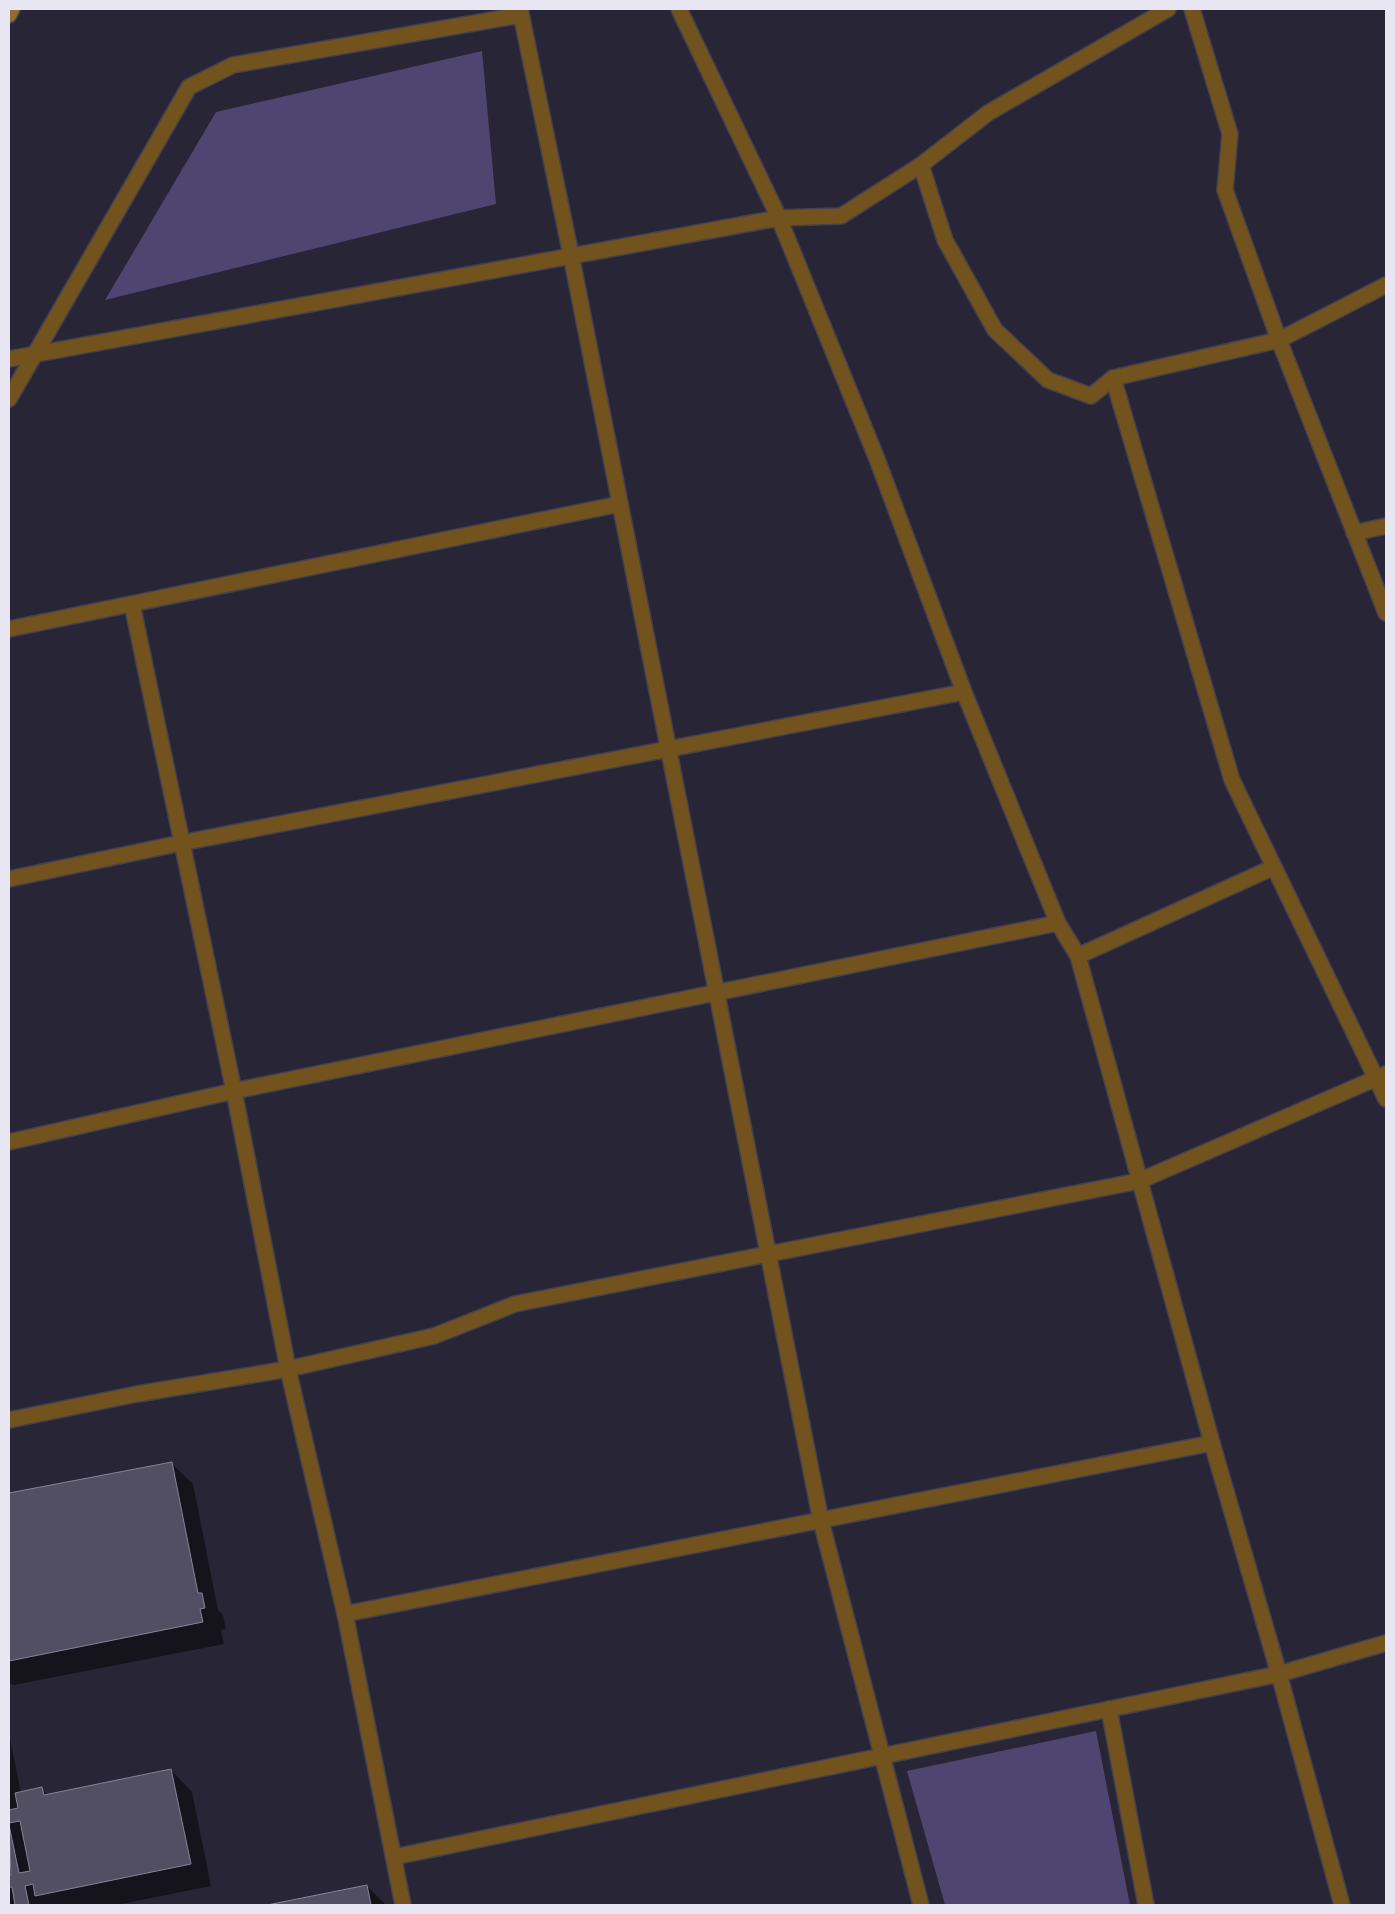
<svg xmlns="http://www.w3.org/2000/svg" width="1395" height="1914" viewBox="0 0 1395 1914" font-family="'PT Sans Narrow',sans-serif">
<rect width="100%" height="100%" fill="#282536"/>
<g fill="#4f4571">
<path d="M482 51 496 204 105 300 216 112Z"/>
<path d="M1096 1731 1130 1905H945L907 1771Z"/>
</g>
<g fill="#0007">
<path d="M171 1463 193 1484 218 1610 223 1615 226 1629 221 1630 224 1644 14 1685 9 1683V1495Z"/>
<path d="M9 1734 21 1793 42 1789 48 1795 171 1770 192 1792 211 1886 116 1905H9Z"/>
<path d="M367 1886 386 1905H274Z"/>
</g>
<g fill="#524f62" stroke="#878399">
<path d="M172 1462 198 1593H202L205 1608 200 1609 203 1622 9 1661V1493Z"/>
<path d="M171 1769 191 1864 35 1896 33 1884 25 1886 29 1905H15L12 1887H9V1875H11L9 1825 19 1873 30 1871 20 1821 9 1823V1810L18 1808 15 1793 42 1787 44 1795Z"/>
<path d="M367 1885 371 1905H267Z"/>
</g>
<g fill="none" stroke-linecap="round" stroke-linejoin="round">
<defs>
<g id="minor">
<path d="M679 9 779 218 877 459 964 692 1058 923 1078 956 1212 1443"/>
<path d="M1192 9 1230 134 1225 190 1279 340 1386 613"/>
<path d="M921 165 945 240 995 330 1048 380 1091 396 1113 378 1279 340 1386 285"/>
<path d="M9 359 779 218 841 216 921 165 988 113 1168 9"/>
<path d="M1113 378 1232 780 1386 1099"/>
<path d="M9 399 189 87 233 65 521 15"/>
<path d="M1354 533 1386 526"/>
<path d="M9 629 620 504"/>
<path d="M9 879 181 843 964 692"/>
<path d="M1078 956 1274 867"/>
<path d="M9 1142 234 1091 132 604"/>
<path d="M288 1369 234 1091 1058 923"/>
<path d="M345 1614 1212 1443 1279 1674 394 1857"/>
<path d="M1109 1709 1146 1905"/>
<path d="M1342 1905 1279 1674 1386 1643"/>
</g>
<g id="tertiary">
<path d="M520 9 571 255 821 1521 921 1905"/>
<path d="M288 1369 345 1614 403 1905"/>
<path d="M9 1420 137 1394 288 1369 434 1336 515 1304 1139 1181 1386 1074"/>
</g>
<path id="secondary" d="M9 15 12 9"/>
</defs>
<use href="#minor" stroke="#434050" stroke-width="18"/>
<use href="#tertiary" stroke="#434050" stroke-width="18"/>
<use href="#secondary" stroke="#434050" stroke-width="18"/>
<use href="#minor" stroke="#72531e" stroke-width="15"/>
<use href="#tertiary" stroke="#72531e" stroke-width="15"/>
<use href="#secondary" stroke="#936d2a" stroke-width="15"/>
</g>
<rect width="1395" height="1914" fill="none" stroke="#e8e6f2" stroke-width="20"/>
</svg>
